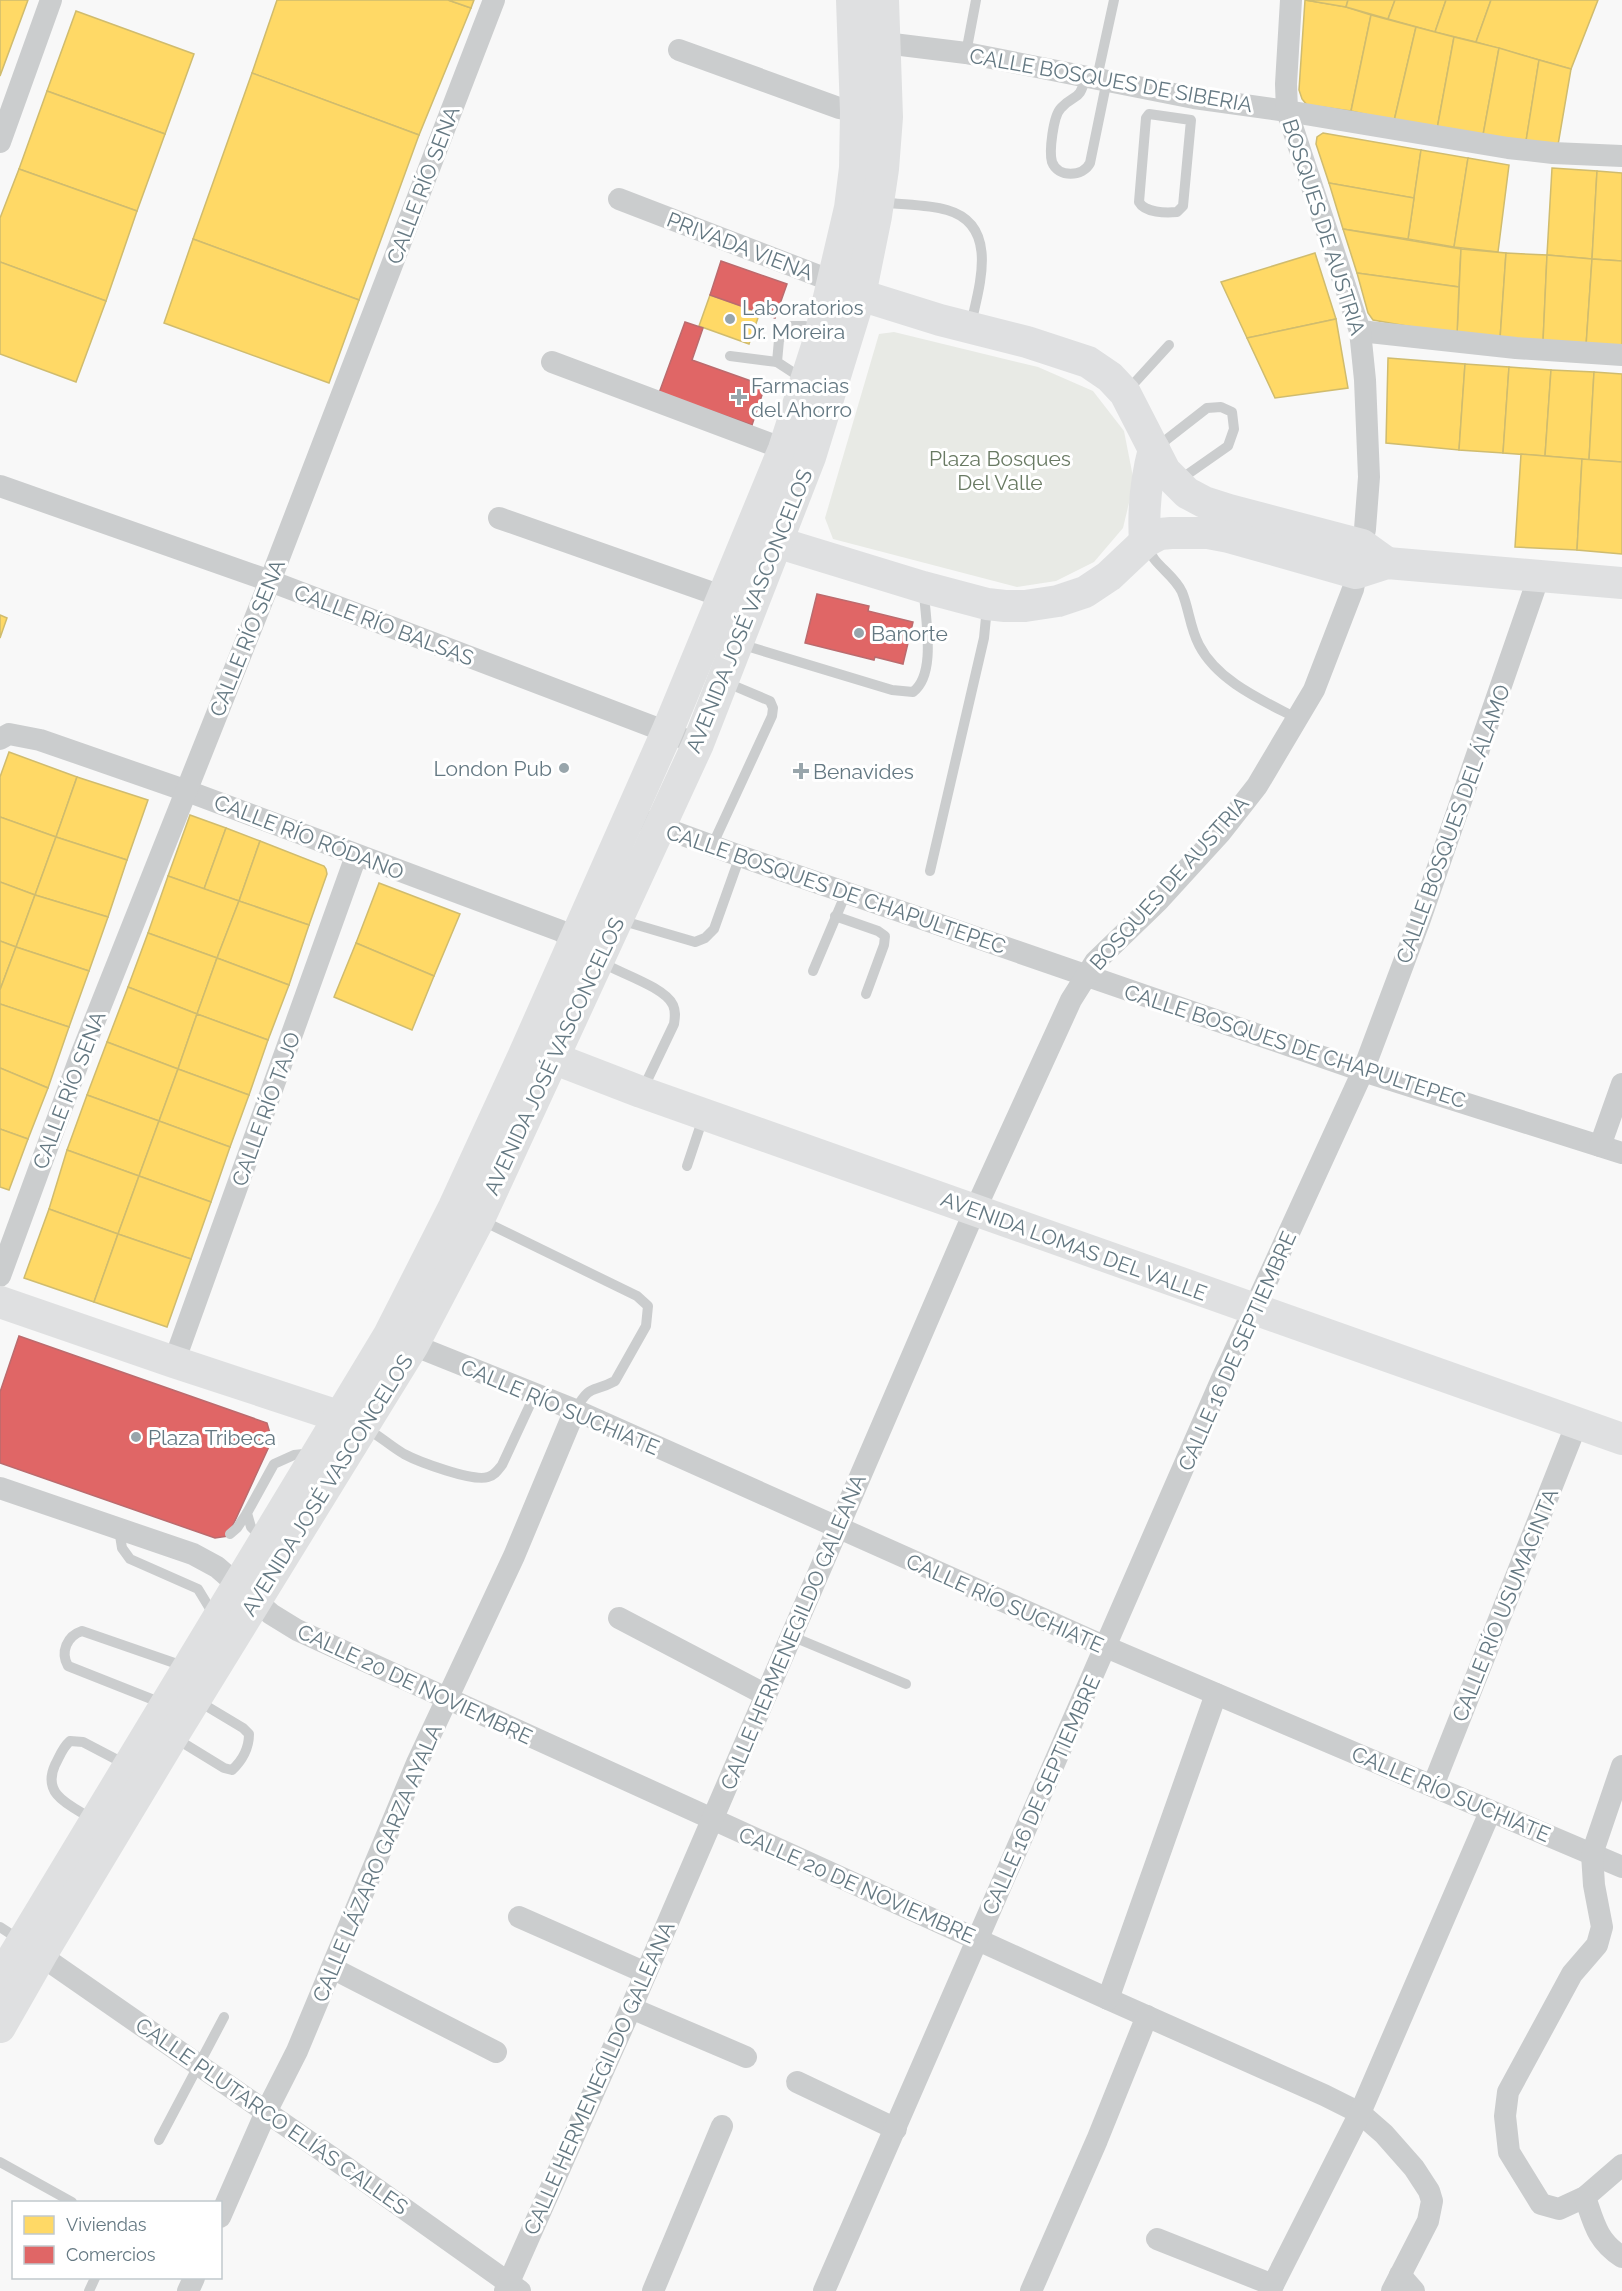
<svg xmlns="http://www.w3.org/2000/svg" width="1622" height="2291" viewBox="0 0 1622 2291" font-family="Raleway,sans-serif">
<rect width="100%" height="100%" fill="#f8f8f8"/>
<path fill="#e8eae5" d="M894 332 1038 367 1093 391 1124 431 1134 482 1123 528 1094 562 1056 581 1017 587 833 539 825 518 879 334Z"/>
<g fill="#ffd966" stroke="#d0bc6e" stroke-width="1.5">
<path d="M0 0H28L0 76Z"/>
<path d="M277 0H448L471 8 419 135 252 73Z"/>
<path d="M448 0H474L471 8Z"/>
<path d="M1305 0 1346 7 1371 15 1351 111 1307 105 1302 99 1299 90Z"/>
<path d="M1305 0H1348L1346 7Z"/>
<path d="M1348 0H1395L1388 19 1346 7Z"/>
<path d="M1395 0H1446L1435 32 1388 19Z"/>
<path d="M1446 0H1491L1476 42 1435 32Z"/>
<path d="M1491 0H1598L1571 69 1476 42Z"/>
<path d="M76 11 194 54 165 134 47 91Z"/>
<path d="M1371 15 1416 27 1394 121 1351 111Z"/>
<path d="M1416 27 1454 37 1437 129 1394 121Z"/>
<path d="M1454 37 1499 48 1483 135 1437 129Z"/>
<path d="M1499 48 1539 60 1526 141 1483 135Z"/>
<path d="M1539 60 1571 69 1558 145 1526 141Z"/>
<path d="M252 73 419 135 359 300 193 239Z"/>
<path d="M47 91 165 134 137 211 19 169Z"/>
<path d="M1323 133 1421 150 1414 198 1329 183 1316 144 1317 137Z"/>
<path d="M1421 150 1468 158 1454 247 1408 239Z"/>
<path d="M1468 158 1509 165 1498 252 1454 247Z"/>
<path d="M1552 168 1597 171 1592 259 1547 255Z"/>
<path d="M19 169 137 211 106 301 0 262V218Z"/>
<path d="M1597 171 1622 173V261L1592 259Z"/>
<path d="M1329 183 1414 198 1408 239 1343 229Z"/>
<path d="M1343 229 1461 249 1459 287 1357 273Z"/>
<path d="M193 239 359 300 329 383 164 323Z"/>
<path d="M1461 249 1506 253 1500 339 1457 335Z"/>
<path d="M1315 253 1336 319 1247 338 1221 282Z"/>
<path d="M1506 253 1547 255 1543 342 1500 339Z"/>
<path d="M1547 255 1592 259 1586 346 1543 342Z"/>
<path d="M1592 259 1622 261V349L1586 346Z"/>
<path d="M0 262 106 301 76 382 0 354Z"/>
<path d="M1357 273 1459 287 1457 335 1373 320 1368 313Z"/>
<path d="M710 295 760 312 749 344 699 326Z"/>
<path d="M1336 319 1348 388 1275 398 1247 338Z"/>
<path d="M1388 358 1465 364 1459 450 1386 443Z"/>
<path d="M1465 364 1509 367 1503 453 1459 450Z"/>
<path d="M1509 367 1551 370 1545 456 1503 453Z"/>
<path d="M1551 370 1594 372 1589 460 1545 456Z"/>
<path d="M1594 372 1622 374V462L1589 460Z"/>
<path d="M1521 454 1582 459 1577 550 1515 547Z"/>
<path d="M1582 459 1622 462V554L1577 550Z"/>
<path d="M0 615 7 618 0 638Z"/>
<path d="M9 752 77 777 56 837 0 817V777Z"/>
<path d="M77 777 148 800 127 860 56 837Z"/>
<path d="M190 815 226 828 204 889 168 876Z"/>
<path d="M0 817 56 837 35 895 0 882Z"/>
<path d="M226 828 260 841 239 901 204 889Z"/>
<path d="M56 837 127 860 108 917 35 895Z"/>
<path d="M260 841 324 866 326 869 327 874 309 925 239 901Z"/>
<path d="M168 876 239 901 217 958 148 933Z"/>
<path d="M0 882 35 895 16 947 0 941Z"/>
<path d="M379 883 460 914 434 976 356 943Z"/>
<path d="M35 895 108 917 89 971 16 947Z"/>
<path d="M239 901 309 925 289 985 217 958Z"/>
<path d="M148 933 217 958 197 1014 128 987Z"/>
<path d="M0 941 16 947 0 990Z"/>
<path d="M356 943 434 976 412 1030 334 997Z"/>
<path d="M16 947 89 971 69 1027 0 1004V990Z"/>
<path d="M217 958 289 985 268 1040 197 1014Z"/>
<path d="M128 987 197 1014 178 1069 107 1042Z"/>
<path d="M0 1004 69 1027 48 1088 0 1068Z"/>
<path d="M197 1014 268 1040 249 1095 178 1069Z"/>
<path d="M107 1042 178 1069 159 1121 87 1095Z"/>
<path d="M0 1068 48 1088 28 1139 0 1129Z"/>
<path d="M178 1069 249 1095 230 1147 159 1121Z"/>
<path d="M87 1095 159 1121 139 1176 67 1150Z"/>
<path d="M159 1121 230 1147 211 1202 139 1176Z"/>
<path d="M0 1129 28 1139 9 1190 0 1187Z"/>
<path d="M67 1150 139 1176 118 1234 49 1209Z"/>
<path d="M139 1176 211 1202 191 1259 118 1234Z"/>
<path d="M49 1209 118 1234 94 1302 24 1278Z"/>
<path d="M118 1234 191 1259 167 1327 94 1302Z"/>
</g>
<g fill="#e06666" stroke="#bb6b6e" stroke-width="1.5">
<path d="M721 261 787 284 775 318 710 295Z"/>
<path d="M685 322 703 328 692 360 765 386 752 425 659 393Z"/>
<path d="M817 594 869 606 868 611 913 622 903 664 875 657 874 660 805 643Z"/>
<path d="M19 1336 267 1423 272 1440 228 1536 215 1538 0 1463V1392Z"/>
</g>
<g fill="none" stroke-linecap="round" stroke-linejoin="round">
<g stroke="#cbcdce" stroke-width="10">
<path d="M966 53 976 0"/>
<path d="M1086 76C1079 103 1076 92 1061 108 1053 116 1049 152 1052 162 1058 178 1083 177 1090 163L1107 80"/>
<path d="M1097 78 1114 0"/>
<path d="M1149 114 1191 120 1183 206 1177 212C1166 213 1145 213 1139 202L1146 118Z"/>
<path d="M881 202C902 205 926 204 947 210 1000 225 979 287 971 324"/>
<path d="M730 356 777 362"/>
<path d="M803 379 777 362 779 340 789 326H805L820 330"/>
<path d="M1127 391 1169 345"/>
<path d="M1157 447 1207 408 1221 407 1232 412 1234 429 1228 446 1178 481"/>
<path d="M1146 543C1149 549 1151 555 1155 560 1164 571 1176 579 1182 592 1189 609 1190 628 1199 645 1218 682 1264 701 1298 719"/>
<path d="M740 644 892 690 913 692C937 674 925 618 924 592"/>
<path d="M712 846 772 716 773 708 770 701 725 682"/>
<path d="M930 871 984 638 987 607"/>
<path d="M835 916 878 931 885 936 884 945 866 994"/>
<path d="M620 920 695 942 705 938 714 929 740 856"/>
<path d="M601 962C619 973 665 987 673 1005 676 1012 675 1017 674 1024L643 1089"/>
<path d="M813 971 846 893"/>
<path d="M687 1166 703 1118"/>
<path d="M481 1220 637 1296 648 1306 646 1326 615 1381C591 1394 592 1382 575 1410"/>
<path d="M365 1428C379 1435 390 1446 404 1454 419 1462 473 1482 488 1477 495 1475 498 1470 502 1465L535 1394"/>
<path d="M119 1529 122 1548 130 1559 198 1589 215 1617"/>
<path d="M230 1534 237 1528 247 1513"/>
<path d="M263 1539 251 1527 247 1513 274 1464 294 1455 313 1453"/>
<path d="M791 1636 906 1684"/>
<path d="M164 1704 68 1666C60 1652 67 1636 82 1631L186 1667"/>
<path d="M175 1738 224 1768 232 1770C242 1761 249 1748 249 1734L243 1728 198 1701"/>
<path d="M94 1820C72 1806 41 1796 55 1765 60 1756 62 1748 70 1741L83 1742 127 1765"/>
<path d="M0 1927 20 1940"/>
<path d="M159 2140 224 2017"/>
<path d="M0 2162 72 2202"/>
<path d="M89 2291 95 2278"/>
</g>
<g stroke="#cbcdce" stroke-width="22">
<path d="M885 43 966 53 1194 98 1287 111 1508 148 1553 153 1622 156"/>
<path d="M679 50 839 108 871 114"/>
<path d="M0 142 51 0"/>
<path d="M619 199 832 281"/>
<path d="M1360 331 1516 348 1622 355"/>
<path d="M552 362 784 449"/>
<path d="M0 486 270 581 680 737"/>
<path d="M499 518 724 597"/>
<path d="M0 739 9 734 40 740 187 791 561 931 586 950"/>
<path d="M631 816 740 856 1363 1071 1622 1153"/>
<path d="M1600 1146 1622 1084"/>
<path d="M0 1276 81 1055 270 581 494 0"/>
<path d="M398 1339 575 1410 1106 1647 1622 1867"/>
<path d="M174 1362 356 856"/>
<path d="M0 1488 193 1554 217 1567 271 1614 297 1630 1108 1999 1324 2095 1360 2113 1384 2134 1414 2168 1429 2191 1432 2201 1428 2221 1392 2291"/>
<path d="M619 1618 766 1695"/>
<path d="M1622 1766 1592 1854 1594 1885 1602 1927 1597 1945 1572 1974 1508 2092 1505 2116 1509 2152 1541 2204 1559 2209 1585 2197 1622 2165"/>
<path d="M1433 1786 1577 1423"/>
<path d="M519 1917 646 1973"/>
<path d="M30 1948 347 2168 520 2291"/>
<path d="M332 1968 496 2052"/>
<path d="M1108 1999 1216 1694"/>
<path d="M631 2008 746 2057"/>
<path d="M797 2082 896 2129"/>
<path d="M1585 2197C1594 2223 1597 2241 1622 2257"/>
<path d="M220 2217 266 2112 297 2051 417 1763 514 1556 575 1410"/>
<path d="M1157 2239 1273 2285"/>
<path d="M1400 2275 1414 2291"/>
<path d="M188 2291 194 2278"/>
<path d="M505 2291 631 2008 975 1210 1071 1000 1095 962 1158 901 1221 832 1257 786 1314 690 1353 589 1365 529 1369 477 1365 380 1360 331 1287 111 1286 84 1291 0"/>
<path d="M653 2291 722 2126"/>
<path d="M824 2291 1221 1381 1363 1071 1419 922 1539 576"/>
<path d="M1031 2291 1097 2140 1147 2016"/>
<path d="M1270 2291 1360 2113 1490 1812"/>
</g>
<g stroke="#dfe0e1" stroke-width="32">
<path d="M843 287 860 295 940 320 1027 342 1088 362 1110 377 1125 393 1165 471 1187 493 1204 502 1229 510 1362 545 1387 563"/>
<path d="M775 522 776 542 923 587 987 604 1005 606H1025L1058 601 1085 592 1109 576 1145 542 1160 534 1171 533H1208L1229 537 1356 573 1387 563 1622 583"/>
<path d="M1145 542C1143 511 1146 479 1154 449"/>
<path d="M532 1050 641 1092 1622 1439"/>
<path d="M0 1302 174 1362 341 1417 359 1425"/>
<path d="M0 1979 389 1335 454 1207 523 1057 667 732 784 449 819 340 850 208 855 168 856 112 852 0"/>
<path d="M0 2027 41 1955 172 1737 413 1345 479 1219 698 744 810 457 860 295 876 216 883 169 887 117 883 0"/>
</g>
</g>
<g fill="#98a5ab" stroke="#fff" stroke-width="2">
<circle cx="730" cy="319" r="6"/>
<path d="M736 388h6v6h6v6h-6v6h-6v-6h-6v-6h6z"/>
<circle cx="859" cy="633" r="6"/>
<circle cx="564" cy="768" r="6"/>
<path d="M798 762h6v6h6v6h-6v6h-6v-6h-6v-6h6z"/>
<circle cx="136" cy="1437" r="6"/>
</g>
<g text-anchor="middle" dominant-baseline="central" stroke-width="6" stroke-linejoin="round" paint-order="stroke">
<g font-size="21" fill="#647882" stroke="#fff">
<text transform="translate(1111 80) rotate(10)">CALLE BOSQUES DE SIBERIA</text>
<text transform="translate(423 185) rotate(-69)">CALLE RÍO SENA</text>
<text transform="translate(1324 227) rotate(72)">BOSQUES DE AUSTRIA</text>
<text transform="translate(740 246) rotate(21)">PRIVADA VIENA</text>
<text transform="translate(749 611) rotate(-68)">AVENIDA JOSÉ VASCONCELOS</text>
<text transform="translate(384 625) rotate(21)">CALLE RÍO BALSAS</text>
<text transform="translate(247 638) rotate(-68)">CALLE RÍO SENA</text>
<text transform="translate(1453 824) rotate(-70)">CALLE BOSQUES DEL ÁLAMO</text>
<text transform="translate(309 837) rotate(21)">CALLE RÍO RÓDANO</text>
<text transform="translate(1169 883) rotate(-48)">BOSQUES DE AUSTRIA</text>
<text transform="translate(836 889) rotate(19)">CALLE BOSQUES DE CHAPULTEPEC</text>
<text transform="translate(1295 1046) rotate(18)">CALLE BOSQUES DE CHAPULTEPEC</text>
<text transform="translate(554 1056) rotate(-65)">AVENIDA JOSÉ VASCONCELOS</text>
<text transform="translate(69 1090) rotate(-69)">CALLE RÍO SENA</text>
<text transform="translate(266 1109) rotate(-70)">CALLE RÍO TAJO</text>
<text transform="translate(1074 1246) rotate(20)">AVENIDA LOMAS DEL VALLE</text>
<text transform="translate(1237 1351) rotate(-66)">CALLE 16 DE SEPTIEMBRE</text>
<text transform="translate(560 1407) rotate(23)">CALLE RÍO SUCHIATE</text>
<text transform="translate(327 1485) rotate(-58)">AVENIDA JOSÉ VASCONCELOS</text>
<text transform="translate(1005 1603) rotate(24)">CALLE RÍO SUCHIATE</text>
<text transform="translate(1505 1605) rotate(-68)">CALLE RÍO USUMACINTA</text>
<text transform="translate(793 1632) rotate(-67)">CALLE HERMENEGILDO GALEANA</text>
<text transform="translate(415 1684) rotate(25)">CALLE 20 DE NOVIEMBRE</text>
<text transform="translate(1451 1794) rotate(23)">CALLE RÍO SUCHIATE</text>
<text transform="translate(1041 1795) rotate(-66)">CALLE 16 DE SEPTIEMBRE</text>
<text transform="translate(377 1863) rotate(-67)">CALLE LÁZARO GARZA AYALA</text>
<text transform="translate(857 1885) rotate(24)">CALLE 20 DE NOVIEMBRE</text>
<text transform="translate(599 2078) rotate(-66)">CALLE HERMENEGILDO GALEANA</text>
<text transform="translate(272 2116) rotate(35)">CALLE PLUTARCO ELÍAS CALLES</text>
</g>
<g font-size="21" fill="#647882" stroke="#fff" text-anchor="start">
<text x="742" y="307">Laboratorios<tspan x="742" dy="24">Dr. Moreira</tspan></text>
<text x="751" y="385">Farmacias<tspan x="751" dy="24">del Ahorro</tspan></text>
<text x="871" y="633">Banorte</text>
<text x="552" y="768" text-anchor="end">London Pub</text>
<text x="813" y="771">Benavides</text>
<text x="148" y="1437">Plaza Tribeca</text>
</g>
<g font-size="21" fill="#697a63" stroke="#fff">
<text x="1000" y="458">Plaza Bosques<tspan x="1000" dy="24">Del Valle</tspan></text>
</g>
</g>
<rect x="12" y="2201" width="210" height="78" fill="#ffffff" stroke="#c1c9cd" stroke-width="1.5"/>
<rect x="24" y="2216" width="30" height="18" fill="#ffd966" stroke="#c1c9cd" stroke-width="1.5"/>
<text x="66" y="2231" font-size="18" fill="#647882">Viviendas</text>
<rect x="24" y="2246" width="30" height="18" fill="#e06666" stroke="#c1c9cd" stroke-width="1.5"/>
<text x="66" y="2261" font-size="18" fill="#647882">Comercios</text>
</svg>
